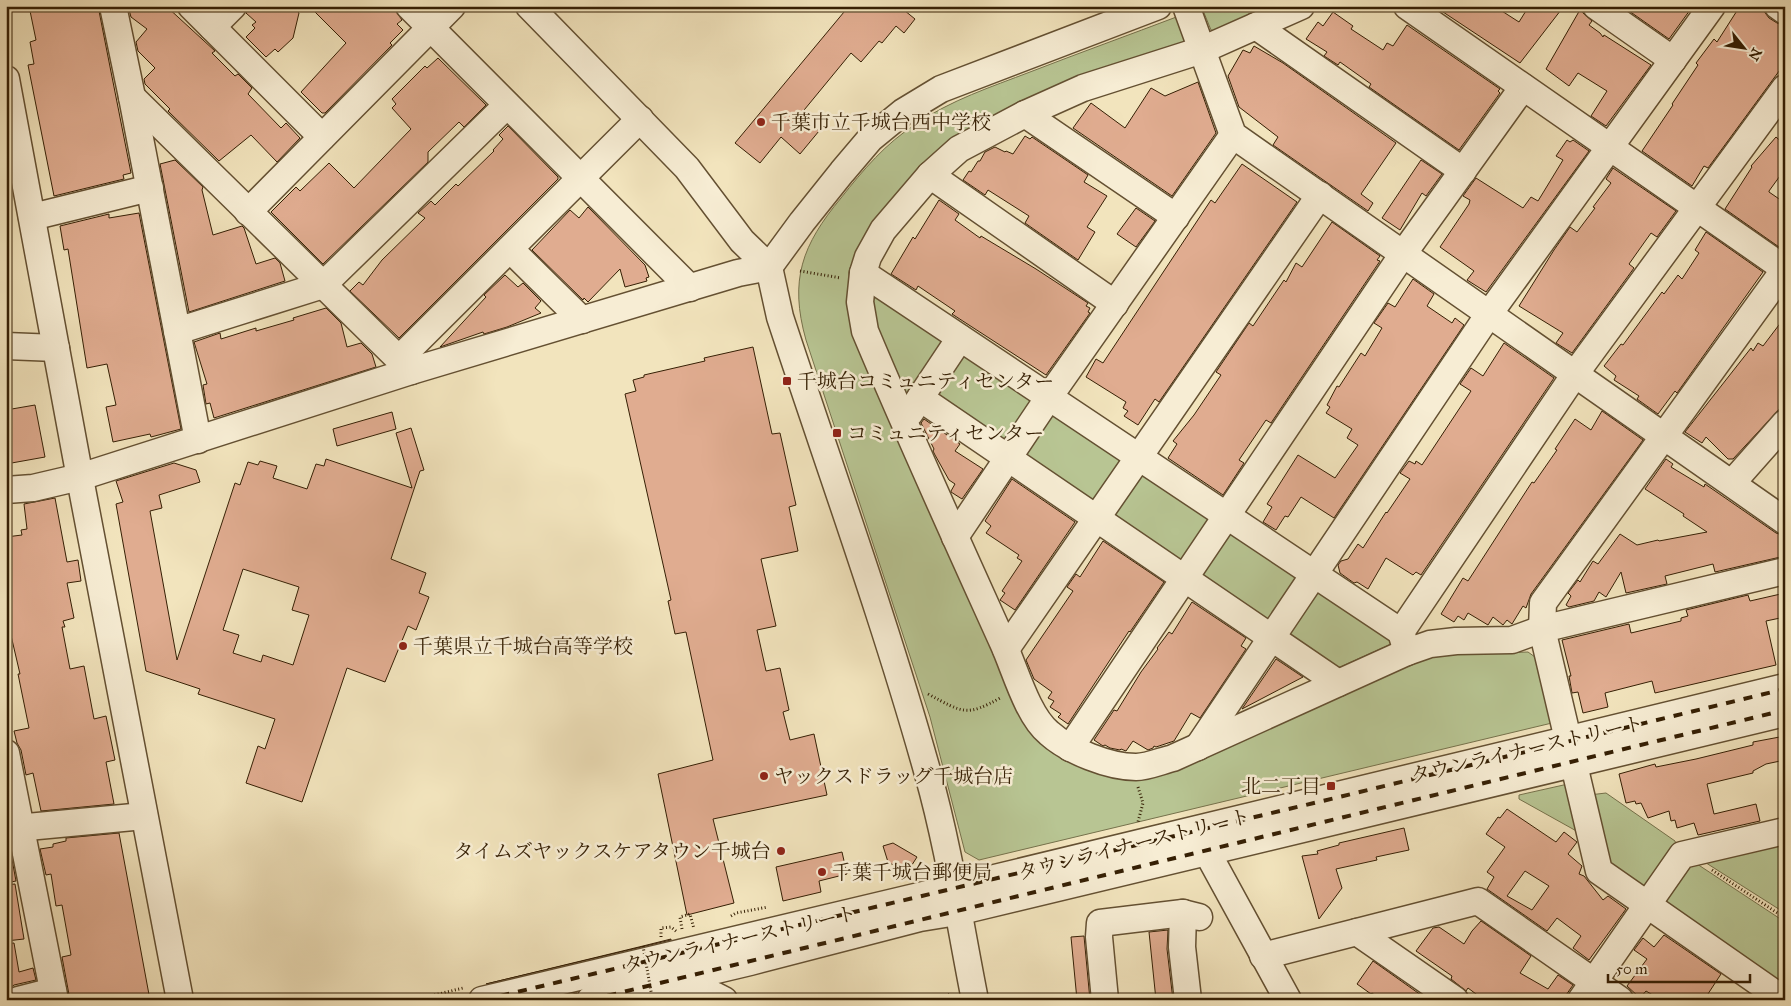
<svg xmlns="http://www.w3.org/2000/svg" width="1791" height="1006" viewBox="0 0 1791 1006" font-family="'IM FELL Great Primer','Noto Serif JP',serif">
<rect width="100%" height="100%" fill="#f2e4bd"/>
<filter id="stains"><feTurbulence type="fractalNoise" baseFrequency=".004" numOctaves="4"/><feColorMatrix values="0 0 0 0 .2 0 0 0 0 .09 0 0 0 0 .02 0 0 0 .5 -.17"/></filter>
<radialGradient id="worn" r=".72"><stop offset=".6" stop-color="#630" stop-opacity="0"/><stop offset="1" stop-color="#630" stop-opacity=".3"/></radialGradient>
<g fill="#b8c593" stroke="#76724c">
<path d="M1207 6H1277L1220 32 1211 30 1202 8Z"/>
<path d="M1179 16 1187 35 1182 45 997 115 850 288 1022 714 1103 774 1424 658 1442 655 1528 652 1535 657 1552 723 979 860 965 852 930 717 806 340C789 280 802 245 841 198 863 170 886 143 916 124 951 100 991 87 1030 72 1079 53 1129 35 1179 16Z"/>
<path d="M878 291 947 336 910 397 903 396 882 349 867 294Z"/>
<path d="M959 351 1039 397 1004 450 925 397Z"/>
<path d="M1046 410 1125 454 1093 509 1013 458Z"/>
<path d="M1136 469 1213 516 1182 569 1104 517Z"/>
<path d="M1224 527 1299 574 1267 629 1190 577Z"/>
<path d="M1313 586 1398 641 1331 671 1278 636Z"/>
<path d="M1568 784 1580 833 1519 799V795Z"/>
<path d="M1606 793 1675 841 1677 848 1648 888 1640 889 1605 864 1589 795Z"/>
<path d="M1785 840V913L1703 861Z"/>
<path d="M1694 862 1785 922V990L1663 906 1686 864Z"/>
</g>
<g fill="#e0ac90" stroke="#351f04" fill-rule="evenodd">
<path d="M29 6H98L131 173 123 175 124 179 54 196 28 65 34 64 30 42 36 40Z"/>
<path d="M128 6H166L215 51 212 53 235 76 238 74 252 88 248 94 281 128 286 123 300 138 277 162 251 135 219 161 168 111 170 109 145 84 144 79 155 68 138 51 136 42 147 29 131 17Z"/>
<path d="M248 6H292L299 13 293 38 278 52 275 49 266 57 246 37 255 28 252 25 256 22 246 13Z"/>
<path d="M309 6H394L395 10 402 20 397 24 403 30 390 43 392 45 325 113H322L301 92 346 43Z"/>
<path d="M849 6H899L915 19 904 33 896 26 882 43 879 41 861 62 851 53 800 115 819 131 800 154 781 137 760 163 735 143Z"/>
<path d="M1434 6H1494L1519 22 1529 6H1564L1520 63Z"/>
<path d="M1622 6H1685L1690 10 1669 39Z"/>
<path d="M1740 6H1760L1769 18 1777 23 1785 26V63L1708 168 1704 166 1692 186 1642 151 1673 105 1672 104 1698 65 1696 63 1714 39 1717 42Z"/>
<path d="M1581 8 1583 13 1592 21 1589 25 1600 33 1603 37 1604 35 1651 65 1606 126 1591 116 1607 91 1578 73 1569 86 1546 69Z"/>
<path d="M1333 12 1353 26 1351 29 1383 50 1387 43 1393 46 1407 25 1500 89 1498 91 1500 93 1459 150 1369 87 1371 84 1340 62 1338 65 1324 56 1327 52 1306 39 1318 22 1323 26Z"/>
<path d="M1254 46 1283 63 1396 143 1361 194 1373 203 1368 211 1273 145 1278 137 1239 107 1228 76 1243 50 1250 53Z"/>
<path d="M438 58 486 105 464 127 459 122 428 152V162L323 264 271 212 296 187 300 191 329 163 354 188 411 129 392 108 396 104 392 99 425 66 427 68Z"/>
<path d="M1198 82 1216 133 1172 196 1073 128 1091 103 1125 128 1151 88 1165 96Z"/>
<path d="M508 126 558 177V179L399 338 350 291 359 282 363 285 382 260 425 218 418 213 431 201 435 205 456 184 458 186 494 151 493 150 503 139 499 135Z"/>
<path d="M1025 136 1030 139 1032 137 1088 175 1084 182 1107 196 1087 227 1095 232 1078 260 1025 223 1029 216 988 190 985 195 963 180 969 171 971 172 978 161H980L985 152 995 147 1005 152 1006 151 1013 154Z"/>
<path d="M1776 137 1785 145V169L1769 191V192L1785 203V238L1779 247 1725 209 1752 167 1751 166Z"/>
<path d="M1567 140 1570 142 1573 140 1589 151 1486 292 1467 280 1474 271 1440 247 1469 204 1470 200 1463 196 1476 178 1523 208 1531 197 1538 201 1563 160 1556 156Z"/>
<path d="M175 160 203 187 202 190 213 235 242 226 244 228 256 264 275 258 280 263 285 281 189 312 160 164Z"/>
<path d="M1421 160 1442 174 1426 196 1422 193 1400 230 1382 218Z"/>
<path d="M1242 164 1297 202 1159 402 1155 399 1138 425 1124 416 1128 411 1123 408 1126 402 1086 377 1096 359 1103 363 1211 200 1215 203Z"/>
<path d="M1613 168 1676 211 1657 237 1651 233 1629 264 1634 268 1572 353 1556 343 1563 333 1519 306 1554 250 1570 227 1577 232 1595 208 1593 207 1611 183 1606 179Z"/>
<path d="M939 200 959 214 955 220 980 238 981 236 1036 269 1088 303 1086 306 1090 308 1088 312 1090 313 1046 375 952 314 955 311 918 286 916 290 891 274 913 237 915 239Z"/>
<path d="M588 207 645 265 649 277 646 278 647 281 625 287 620 269 588 302 584 298 583 300 532 250 570 210 579 218Z"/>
<path d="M1136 208 1155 221 1136 247 1117 234Z"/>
<path d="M139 213 181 429 151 437 150 434 113 442 106 407 116 405 107 364 87 368 68 249 64 250 60 226 109 214V218Z"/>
<path d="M1332 222 1380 256 1377 260 1380 261 1271 423 1266 420 1239 460 1244 463 1223 495 1168 458 1177 444 1173 441 1194 415 1221 375 1216 372 1249 323 1253 326 1284 280 1286 282 1296 263 1302 267Z"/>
<path d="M1706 232 1763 272 1677 393 1675 391 1658 414 1637 399 1639 396 1614 380 1616 376 1604 366 1621 344 1623 345 1662 292 1664 294 1678 275 1682 279 1699 253 1695 250Z"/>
<path d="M505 275 518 287 523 283 541 301 535 308 541 313 507 327 484 334 483 332 440 347 486 297 484 295Z"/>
<path d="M1413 279 1434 294 1427 306 1452 323 1455 318 1464 325 1334 518 1301 497 1288 517 1285 516 1276 530 1263 522 1272 507 1267 504 1298 455 1335 478 1358 445 1347 438 1352 429 1326 413 1330 407 1327 405 1337 386 1339 387 1361 353 1365 356 1382 328 1374 323 1388 303 1395 307Z"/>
<path d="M326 308 341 323 347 347 361 343 372 354 376 367 214 418 210 403 206 404 203 385 207 384 194 342 220 333 221 339 256 328V331L294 320 293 318Z"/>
<path d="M1785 317V403L1733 459H1728L1706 437 1702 443 1685 432 1751 348 1753 351 1758 343 1763 346Z"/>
<path d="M1504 343 1554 378 1421 575 1416 572 1413 575 1386 558 1368 589 1357 582 1354 583 1340 573 1338 565 1341 561 1348 559 1358 544 1363 548 1386 512 1387 513 1410 479 1400 473 1409 461 1415 464 1416 461 1422 465 1471 391 1460 384 1471 368 1483 376Z"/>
<path d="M753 347 772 434 780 433 796 505 789 507 798 551 761 559 776 626 757 630 766 671 780 668 789 710 783 712 790 740 814 734 827 795 713 819 734 903 687 915 658 774 713 760 686 632 675 634 668 601 671 600 625 394 636 391 633 380 644 377V375L705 361 704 358Z"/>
<path d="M35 405 45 457 6 464V410Z"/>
<path d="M1602 411 1643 440 1531 594 1526 608 1523 606 1512 624 1507 620 1503 625 1493 617 1488 625 1468 613 1464 620 1458 616 1454 622 1441 614 1463 578 1468 581 1532 482 1534 483 1557 450 1555 449 1575 419 1591 430Z"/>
<path d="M392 412 396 429 337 446 333 429Z"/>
<path d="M924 419 960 444 955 451 983 469 962 499 951 492V491L955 484 949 480 935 455 933 451 934 449 921 423Z"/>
<path d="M411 428 424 470 420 471 391 559 426 573 419 593 429 597 416 630 408 626 385 682 347 668 302 802 246 783 258 746 265 749 275 719 198 694 200 689 146 671 116 504 123 502 116 481 174 463 196 470 200 482 159 495 162 508 150 511 177 660 235 483 240 485 248 462 258 465 260 461 277 466 273 478 307 489 316 464 324 466 326 459 412 488 396 433ZM243 569 299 587 292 610 309 615 293 665 263 655 261 662 233 653 239 635 223 630Z"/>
<path d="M1666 459 1673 464 1671 467 1704 487 1705 484 1776 533 1785 536V556L1715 572 1713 564 1665 576 1667 584 1626 593 1621 572 1606 597 1599 592 1594 601 1569 607 1566 605 1571 596 1568 593 1578 580 1580 582 1593 561 1598 564 1620 534 1637 545 1658 540 1659 541 1707 532 1683 516 1684 514 1645 489Z"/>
<path d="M1012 479 1075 522 1015 610 1000 600 1005 593 1002 591 1022 561 1017 558 1019 555 986 533 991 526 985 521Z"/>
<path d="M55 498 67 562 78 560 81 581 67 583 74 618 63 621 65 627H62L70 669 84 666 94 719 106 716 115 760 106 762 114 804 41 811 33 773 26 775 21 750 17 743 14 731 29 728 18 674H20L6 614V537L22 535 21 530 27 529 24 504Z"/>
<path d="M1103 541 1164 582 1130 632 1129 631 1068 724 1058 717 1061 714 1050 707 1054 701 1048 698 1052 692 1034 679 1026 660 1073 591 1067 587 1076 574 1080 577Z"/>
<path d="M1785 593V617L1766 621 1776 665 1655 693 1652 681 1605 693 1608 707 1583 713 1578 692 1572 693 1569 676H1571L1562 640 1629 624 1631 633 1681 621V618L1688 616 1686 610 1748 595 1750 601Z"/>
<path d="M1192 602 1246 638 1241 646 1246 649 1200 718 1191 713 1174 741 1156 747 1154 746 1153 748 1148 750 1133 741 1126 751 1121 749 1120 750 1110 748 1105 745 1103 746 1094 740 1114 710 1117 711 1141 672 1158 649 1157 648 1169 632 1172 634Z"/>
<path d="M1276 659 1303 677 1242 709Z"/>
<path d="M1785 736V760L1766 764 1753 771V773L1707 784 1714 814 1756 804 1760 821 1698 835 1694 823 1677 828 1675 820 1671 821 1669 811 1648 818 1641 803 1636 804 1635 801 1626 803 1619 774 1655 764 1656 767 1696 759 1753 745V742Z"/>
<path d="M1507 809 1556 842 1564 832 1577 842 1568 854 1582 866 1579 874 1584 876 1603 900 1608 896 1626 909 1589 960 1573 948 1581 936 1557 918 1547 931 1487 889 1494 877 1487 872 1505 847 1486 834 1498 817 1500 818ZM1525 871 1549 886 1532 910 1507 896Z"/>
<path d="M1404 828 1409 850 1376 857 1377 860 1336 869 1342 888 1319 919 1302 856 1318 854 1317 851 1339 845V843Z"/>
<path d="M119 833 150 1000H70L62 957 71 955 62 905 56 906 51 874 46 875 40 849 53 847V844L66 841V838Z"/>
<path d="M893 843 917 857 910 868 901 869 888 862 883 846Z"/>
<path d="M842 852 847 874 819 881 821 892 783 901 776 867Z"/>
<path d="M11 854 16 881 6 883V855Z"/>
<path d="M15 884 24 939 6 941V885Z"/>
<path d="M1481 921 1531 956 1520 973 1548 989 1558 975 1573 985 1564 998 1566 1000H1484L1468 988 1466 991 1451 979 1452 976 1416 951 1433 928 1439 927 1464 944 1472 931Z"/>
<path d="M1168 930 1167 949 1173 1000H1156L1149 932Z"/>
<path d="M1664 935 1721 974 1704 1000H1661L1646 991 1640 998 1627 986 1647 959 1634 950 1643 938 1654 947Z"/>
<path d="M1084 936 1090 1000H1077L1071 937Z"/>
<path d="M671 939V940L486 984 643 946Z"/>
<path d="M14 943 19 972 33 968 36 980 14 985 6 991V944Z"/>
<path d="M1373 961 1428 1000H1381L1372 993 1371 994 1357 984Z"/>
<path d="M577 993 575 1000H548Z"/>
</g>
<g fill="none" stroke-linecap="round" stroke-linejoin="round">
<defs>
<g id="minor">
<path d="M113 6 132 97 198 440"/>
<path d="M191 6 322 137"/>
<path d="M409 6 690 288"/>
<path d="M529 6 687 168 742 241 769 267 780 317C830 469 885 620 928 774 949 848 960 925 975 1000"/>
<path d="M1186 6 1233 135 1785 521"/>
<path d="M1301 6 1202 50 1083 88 1025 114 959 149 930 175 883 230 868 257 863 273 860 302 865 331C909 436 956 539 1003 643 1015 669 1027 715 1049 733 1069 751 1109 767 1136 767 1147 767 1161 761 1173 758L1407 652 1430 644 1456 641 1512 640 1542 629 1785 571"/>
<path d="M1407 6 1785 269"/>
<path d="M1596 6 1673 60"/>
<path d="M1778 6 1785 11"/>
<path d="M1256 26 1463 171"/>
<path d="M212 27 233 6"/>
<path d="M6 79 83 494 180 1000"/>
<path d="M132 97 411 371"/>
<path d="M1025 114 1176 217"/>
<path d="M930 175 1115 304"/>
<path d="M248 212 452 6"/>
<path d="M32 217 150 188"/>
<path d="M510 249 582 320"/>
<path d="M863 273 1401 632 1407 652"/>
<path d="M177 331 323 285 507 105"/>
<path d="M6 346 56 348"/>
<path d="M399 359 640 119"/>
<path d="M920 398 1338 683"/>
<path d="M910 413 960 338"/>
<path d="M1732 483 1785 423"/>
<path d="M6 490 33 488 80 477 411 371 738 273 769 267 802 222 842 172 870 139 903 112 941 89 1158 6"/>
<path d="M955 537 1049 397 1233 135"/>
<path d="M1401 632 1575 374 1785 88"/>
<path d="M1006 649 1320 195"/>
<path d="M1198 747 1489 314 1712 6"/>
<path d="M1070 748 1403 254 1523 87"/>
<path d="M6 753 55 1000"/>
<path d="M6 829 144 816"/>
<path d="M1207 852 1288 1000"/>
<path d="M1183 913 1182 947 1188 1000"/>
<path d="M1357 932 1455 1000"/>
<path d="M1263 956 1478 901 1620 1000"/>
<path d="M673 996C695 989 703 988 724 1000"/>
<path d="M18 1000 53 991"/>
<path d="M482 1000 953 888 1785 687"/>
<path d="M590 1000 750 962 920 918 957 912 1785 713"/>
<path d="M1105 1000 1099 937 1100 923 1183 913 1199 917"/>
<path d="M1581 1000 1682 855 1785 831"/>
<path d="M1784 1000 1599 871 1542 629 1543 603 1785 269"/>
</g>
</defs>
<use href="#minor" stroke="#645032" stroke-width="29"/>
<g stroke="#351f04" stroke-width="3" stroke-dasharray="1 2.5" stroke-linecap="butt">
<path d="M800 271 841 278"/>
<path d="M928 694C964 713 966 717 1002 697"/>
<path d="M1138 787 1143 803 1138 822"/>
<path d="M1712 870 1785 918"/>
<path d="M731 916 736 913 768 907"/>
<path d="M682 929 680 917 690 914 694 929"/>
<path d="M661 937V928L671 927 677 932"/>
<path d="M414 1000 463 988"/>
<path d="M928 1000 951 994"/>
</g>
<use href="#minor" stroke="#f7edd4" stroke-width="26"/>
<g stroke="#351f04" stroke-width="4" stroke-dasharray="9 9" stroke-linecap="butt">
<path d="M483 1000 1335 798 1785 689"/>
<path d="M590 1000 1785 710"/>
</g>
<path stroke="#351f04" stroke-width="3" stroke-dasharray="1 2.5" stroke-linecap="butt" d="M643 946 652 997"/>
</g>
<g fill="#8f2418" stroke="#f7edd4" stroke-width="2">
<circle cx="761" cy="122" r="5"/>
<rect x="782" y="376" width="10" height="10" rx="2.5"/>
<rect x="832" y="428" width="10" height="10" rx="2.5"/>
<circle cx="403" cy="646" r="5"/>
<circle cx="764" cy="776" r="5"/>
<rect x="1326" y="781" width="10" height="10" rx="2.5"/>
<circle cx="781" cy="851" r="5"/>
<circle cx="822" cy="872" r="5"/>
</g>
<g text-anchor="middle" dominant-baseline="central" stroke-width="5" stroke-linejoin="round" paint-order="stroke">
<g font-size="20" fill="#351f04" stroke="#f7edd4" text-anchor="start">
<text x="771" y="122">千葉市立千城台西中学校</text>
<text x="797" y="381">千城台コミュニティセンター</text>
<text x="847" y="433">コミュニティセンター</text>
<text x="413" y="646">千葉県立千城台高等学校</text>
<text x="774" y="776">ヤックスドラッグ千城台店</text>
<text x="1321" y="786" text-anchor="end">北二丁目</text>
<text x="771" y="851" text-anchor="end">タイムズヤックスケアタウン千城台</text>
<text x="832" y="872">千葉千城台郵便局</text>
</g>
<g font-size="20" fill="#351f04" stroke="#f7edd4">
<text transform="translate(1527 749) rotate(-13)">タウンライナーストリート</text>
<text transform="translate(1134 844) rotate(-14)">タウンライナーストリート</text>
<text transform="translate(740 939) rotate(-13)">タウンライナーストリート</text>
</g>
</g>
<rect width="1791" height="1006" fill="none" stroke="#f2e4bd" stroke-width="25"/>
<rect x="8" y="8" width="1776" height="991" fill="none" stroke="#351f04" stroke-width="2.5"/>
<rect x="12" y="12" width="1766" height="981" fill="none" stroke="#351f04"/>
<g transform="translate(1744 48) rotate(120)" stroke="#f7edd4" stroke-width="4" paint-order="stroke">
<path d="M0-4L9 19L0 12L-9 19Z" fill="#351f04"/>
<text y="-8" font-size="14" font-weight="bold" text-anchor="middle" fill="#351f04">N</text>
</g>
<path d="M1608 974v8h142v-8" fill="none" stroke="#351f04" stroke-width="2.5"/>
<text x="1616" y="974" font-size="15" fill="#351f04" stroke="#f7edd4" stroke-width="4" paint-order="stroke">50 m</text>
<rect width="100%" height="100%" filter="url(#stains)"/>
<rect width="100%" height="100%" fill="url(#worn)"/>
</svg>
